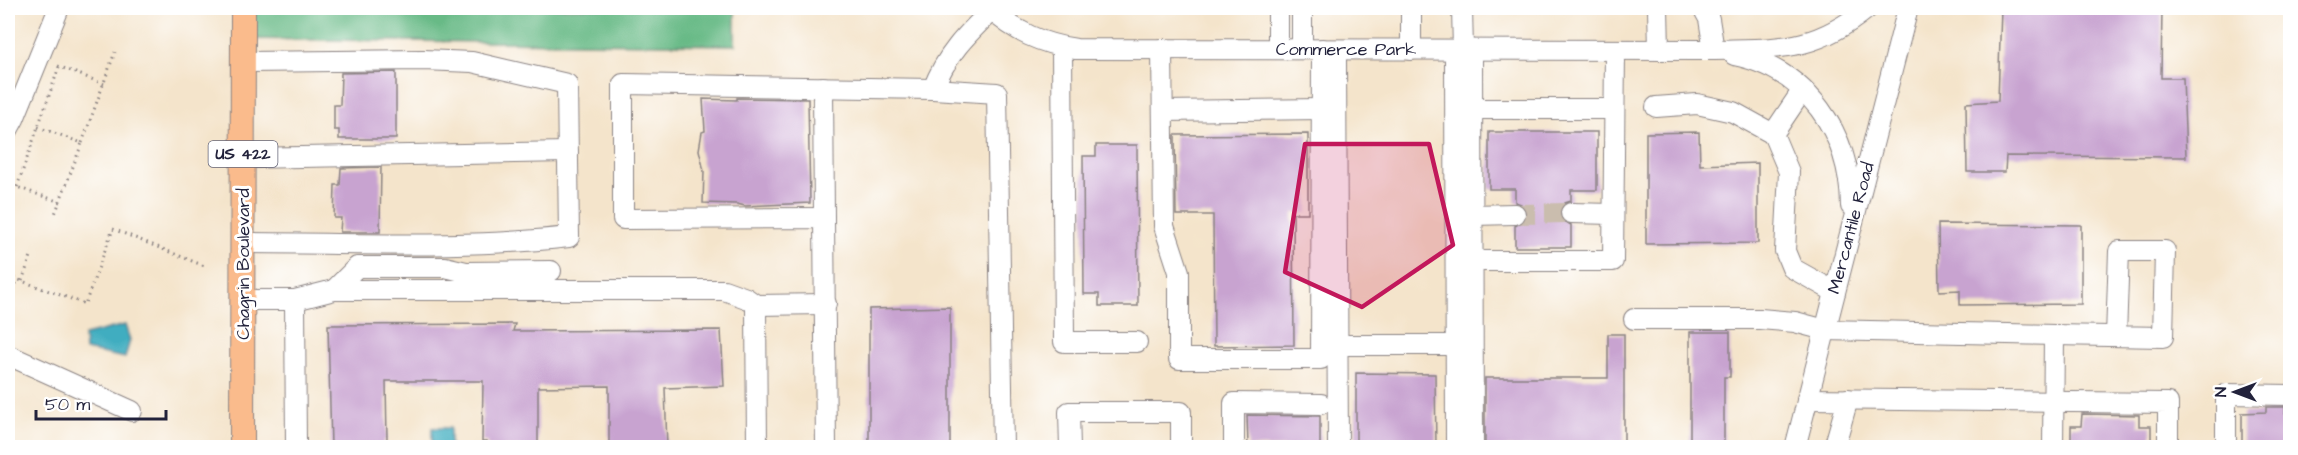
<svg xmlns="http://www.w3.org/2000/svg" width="2298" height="455" viewBox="0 0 2298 455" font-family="'Architects Daughter',sans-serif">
<rect width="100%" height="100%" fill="#fff"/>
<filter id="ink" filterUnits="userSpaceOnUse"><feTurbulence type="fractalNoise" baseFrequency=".0167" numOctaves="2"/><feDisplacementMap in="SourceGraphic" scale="12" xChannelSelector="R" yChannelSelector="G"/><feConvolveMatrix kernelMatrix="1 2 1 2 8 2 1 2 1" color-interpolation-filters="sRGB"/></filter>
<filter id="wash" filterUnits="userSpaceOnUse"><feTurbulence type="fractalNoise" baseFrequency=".008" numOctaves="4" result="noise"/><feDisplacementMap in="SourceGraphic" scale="24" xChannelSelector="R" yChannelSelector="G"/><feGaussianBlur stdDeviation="1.35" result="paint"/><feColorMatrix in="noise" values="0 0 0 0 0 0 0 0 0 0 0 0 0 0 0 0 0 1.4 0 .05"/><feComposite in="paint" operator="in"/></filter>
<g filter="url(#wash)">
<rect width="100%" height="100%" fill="#f4e4cb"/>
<path fill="#68ba86" stroke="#456e60" stroke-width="1.5" d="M243 8H735V45L243 39Z"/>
<g fill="#41adc0" stroke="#32687e" stroke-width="1.5">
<path d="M125 325 130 340 125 358 85 350 84 335Z"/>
<rect x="432" y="428" width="18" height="19"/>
</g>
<g id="blocks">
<g fill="#c8a3d0">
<path d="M2001 8H2162L2161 78H2183L2186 157 2006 156 2005 172H1967L1966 103 1998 101Z"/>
<path d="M396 72V139H339V130H334V105H340L341 73Z"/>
<path d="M737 98 808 99 810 203 745 206 737 204 703 203 704 171 699 150 702 132 705 131 703 99 737 100Z"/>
<path d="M1489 132H1597V190H1571V201L1565 203 1559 212 1561 219 1571 225V247H1515V226L1525 220 1527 213 1521 204 1515 202V189H1489Z"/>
<path d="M1699 132 1700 165 1758 163V243L1646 244V133Z"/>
<path d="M1308 134V213H1293L1294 345 1214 346 1213 215H1176L1175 135Z"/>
<path d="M1096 145H1137L1138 306H1099V294H1084L1083 156H1096Z"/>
<path d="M381 167 380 232H340L341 218H334L335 185H340L341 168Z"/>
<path d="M1938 224 2081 225V304L1960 305V290L1939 291Z"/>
<path d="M950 307V447H869V309Z"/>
<path d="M515 324 513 331 721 330 724 386 665 388 667 447H609V386L538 387V447H487V441H482L483 381H386L387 440H384V447H331L328 325Z"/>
<path d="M1690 332H1730V377H1724V447H1690Z"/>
<path d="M1608 334H1624V447H1485V378H1608Z"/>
<path d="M1356 373 1435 374 1436 447H1356Z"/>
<path d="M2266 407H2285V414H2290V447H2242V413L2266 412Z"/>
<path d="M2082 414 2139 415V426H2151V447H2071V426H2081Z"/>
<path d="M1247 415 1320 416V447H1248Z"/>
</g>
</g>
</g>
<g filter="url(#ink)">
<use href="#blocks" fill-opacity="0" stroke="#8b8383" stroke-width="1.5"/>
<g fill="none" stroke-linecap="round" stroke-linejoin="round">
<path stroke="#cabdae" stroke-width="20" stroke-dasharray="20 10" stroke-linecap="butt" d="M1515 214 1571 213"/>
<defs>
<g id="minor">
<path d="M989 8C1015 32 1042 44 1076 49L1714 50C1780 48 1814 52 1868 8"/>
<path d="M1278 8V49"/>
<path d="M1302 8V49"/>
<path d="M1411 8V50"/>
<path d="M1462 8 1463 50"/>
<path d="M1658 8 1659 50"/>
<path d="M1703 8 1709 19 1714 50"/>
<path d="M1062 47 1064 342H1137"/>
<path d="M1162 49 1164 226 1179 272V359H1321L1322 49"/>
<path d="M1455 50 1456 448"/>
<path d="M1472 50 1473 448"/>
<path d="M1734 55C1808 70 1850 134 1851 206"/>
<path d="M1336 58 1338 448"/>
<path d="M243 62 423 60 472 62 567 84 569 237C461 249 352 243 243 243"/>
<path d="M823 87 824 218"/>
<path d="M933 89 997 93 1003 448"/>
<path d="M1802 91 1773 134 1789 172 1785 251 1792 268 1835 292"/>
<path d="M1656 107 1697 104 1733 112 1773 134"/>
<path d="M1472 109H1614"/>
<path d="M1163 111 1322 109"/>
<path d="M8 130 14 119 59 8"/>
<path d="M243 158 568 152"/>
<path d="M1571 213 1613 214"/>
<path d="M1472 215 1515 214"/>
<path d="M1473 261H1613L1615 50"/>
<path d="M334 290 357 267H445L466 272 551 271"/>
<path d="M243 300H295L334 290H724L746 298 756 305 757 448"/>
<path d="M295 300 296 448"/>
<path d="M756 305 826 304"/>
<path d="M1634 319H1760L1795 322 1825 330 2054 335 2053 448"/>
<path d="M2054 335 2163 337 2165 251H2119L2116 336"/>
<path d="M1338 345H1456"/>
<path d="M8 355 132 411"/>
<path d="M1807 399 2168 403V448"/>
<path d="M826 448 824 218 623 219V84L933 89C946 55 966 35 992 10"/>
<path d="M1070 448 1069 412H1181V448"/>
<path d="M1234 448V403L1321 404"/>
<path d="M1795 448 1908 8"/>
<path d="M1834 448 1848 399"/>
<path d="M2226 448V394L2290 395"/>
</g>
<path id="major" d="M242 448 243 8"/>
</defs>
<use href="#minor" stroke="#8b8383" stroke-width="22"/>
<use href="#major" stroke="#8b8383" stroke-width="26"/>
<g stroke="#8b8383" stroke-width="3" stroke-dasharray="1.5 4.5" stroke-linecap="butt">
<path d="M58 66 104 84"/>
<path d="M38 127 82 143 55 214"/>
<path d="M82 143 115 52"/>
<path d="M8 184 60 202"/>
<path d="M17 187 59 67"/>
<path d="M8 276 85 304 113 229 207 267"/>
<path d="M22 281 31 256"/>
<path d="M14 290 17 280"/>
</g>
<use href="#minor" stroke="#fff" stroke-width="20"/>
<use href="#major" stroke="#fabb8c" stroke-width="24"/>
</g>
</g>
<path fill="#c2185b" fill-opacity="0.2" stroke="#c2185b" stroke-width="4.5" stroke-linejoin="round" d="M1305 144H1429L1453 245 1362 307 1285 272Z"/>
<g text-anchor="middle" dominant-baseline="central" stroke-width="6" stroke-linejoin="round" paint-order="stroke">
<rect fill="#fff" stroke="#646476" stroke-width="1.5" x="208.5" y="141" width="69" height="26" rx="4.5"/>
<g font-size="16" font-weight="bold" fill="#22223b">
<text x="243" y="154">US 422</text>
</g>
<g font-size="18" fill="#22223b" stroke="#fff">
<text x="1346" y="49">Commerce Park</text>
<text transform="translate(1851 228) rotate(-75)">Mercantile Road</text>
<text transform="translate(243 264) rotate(-90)">Chagrin Boulevard</text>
</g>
</g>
<rect width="2298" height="455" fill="none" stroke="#fff" stroke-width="30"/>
<g transform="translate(2235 392) rotate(270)" stroke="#ffffff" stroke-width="4.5" paint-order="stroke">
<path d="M0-4.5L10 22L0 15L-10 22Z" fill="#22223b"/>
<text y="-9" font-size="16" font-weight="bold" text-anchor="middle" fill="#22223b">N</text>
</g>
<path d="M36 410v9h130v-9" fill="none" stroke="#22223b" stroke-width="3"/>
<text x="45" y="410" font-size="18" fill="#22223b" stroke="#ffffff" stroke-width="4.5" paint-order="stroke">50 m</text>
</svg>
